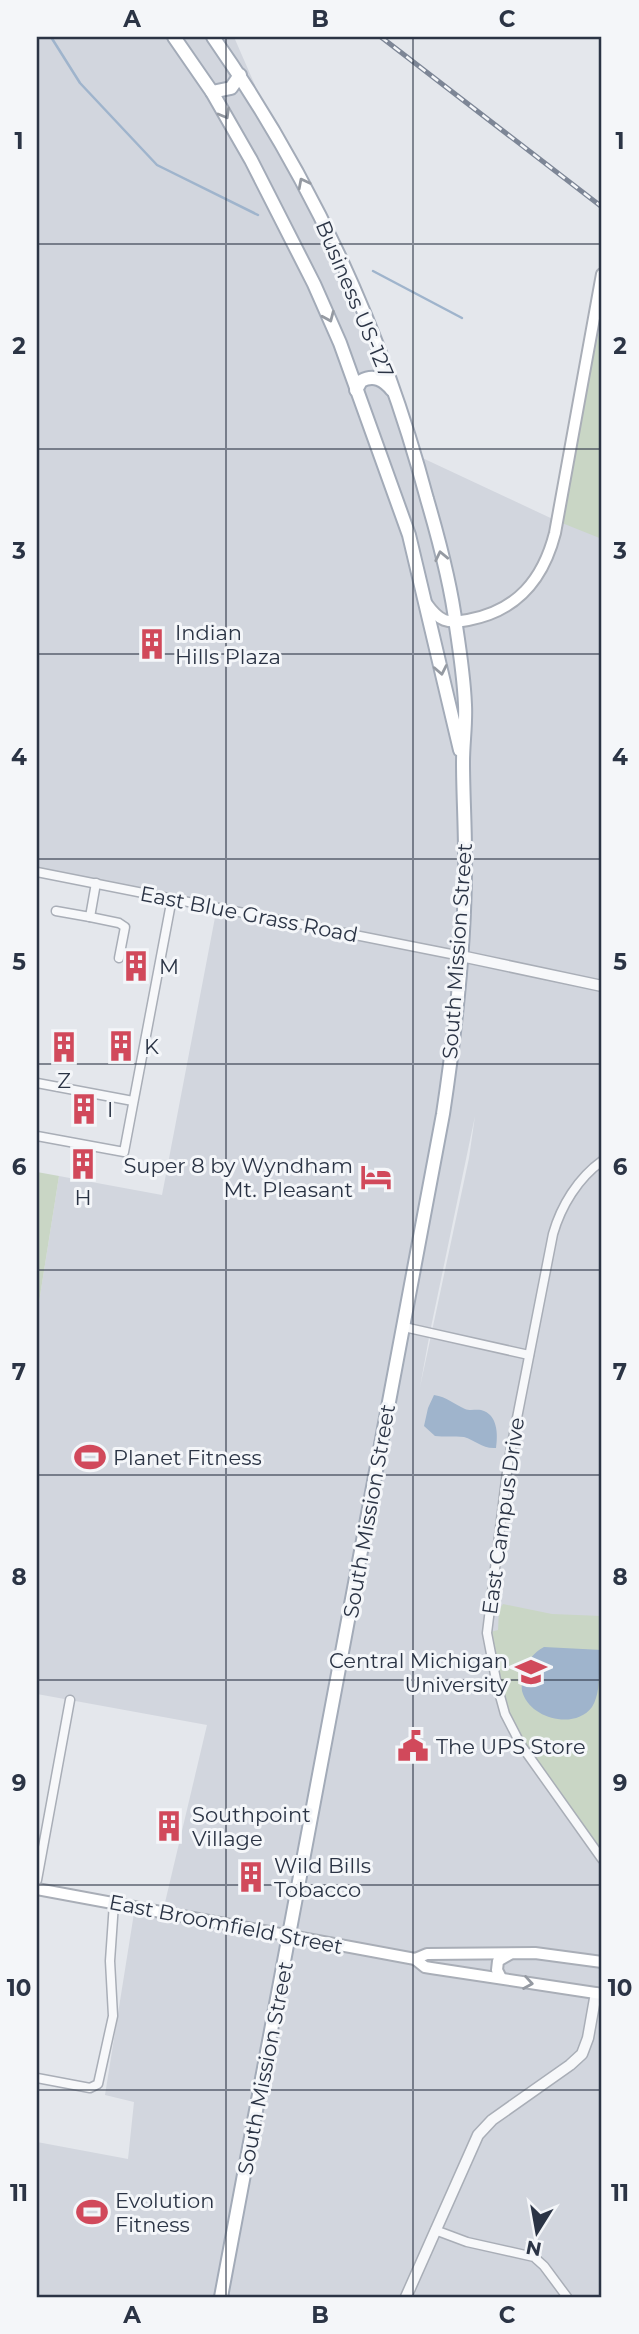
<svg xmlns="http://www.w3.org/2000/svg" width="639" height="2334" viewBox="0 0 639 2334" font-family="Montserrat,sans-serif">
<rect width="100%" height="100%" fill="#e4e7ec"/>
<path fill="#d2d6de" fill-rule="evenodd" d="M37 37H234L416 455 557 521 602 288V2297H37V2142L128 2159 134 2102 105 2095 135 1907 163 1911 207 1725 37 1694V1315L59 1176 162 1195 217 907 37 872ZM475 1116 469 1158 420 1387 430 1332Z"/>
<g fill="#c9d6c5">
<path d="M602 319V539L557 521Z"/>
<path d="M37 1172 59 1176 37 1315Z"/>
<path d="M503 1604 552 1614 602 1616V1859L512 1728 487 1633 498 1630 499 1610Z"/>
</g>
<g fill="#9fb4cc">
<path d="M434 1395C447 1397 454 1404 465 1409 470 1411 476 1409 481 1410 498 1414 498 1435 496 1448 482 1449 475 1440 464 1437 454 1436 444 1437 435 1436L424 1426 428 1408Z"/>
<path d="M544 1647 602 1650V1667L599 1669C599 1681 599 1696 592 1707 575 1730 532 1719 523 1694 520 1687 523 1679 525 1672 528 1660 533 1653 544 1647Z"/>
</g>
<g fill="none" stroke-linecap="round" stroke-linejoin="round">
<g stroke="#9fb4cc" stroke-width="2.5">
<path d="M51 37 80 83 157 165 258 215"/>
<path d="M373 271 462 318"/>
</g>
<defs>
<g id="minor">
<path d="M37 872 461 956"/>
<path d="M56 911 90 917 96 883"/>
<path d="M90 917 119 923 125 927 119 958"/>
<path d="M37 1083 133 1101"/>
<path d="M37 1136 124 1152 172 898"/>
<path d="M602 1161C578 1178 561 1206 553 1234L508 1464 487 1633 497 1685 505 1714 521 1745 602 1859"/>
<path d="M404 1327 529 1355"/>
<path d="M37 1880 70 1700"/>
<path d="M37 2078 90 2088 98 2084 113 2016 110 1961 114 1903"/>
<path d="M435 2230 467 2242 534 2257 544 2266 567 2297"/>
</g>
<g id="tertiary">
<path d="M461 956 602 986"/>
<path d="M406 2297 478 2135 492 2120 570 2065 582 2054 588 2038 596 1993"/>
</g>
<g id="secondary">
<path d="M427 604C439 621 447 624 468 620 517 611 543 580 555 533L602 274"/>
<path d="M37 1889 415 1959 425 1967 431 1968 602 1994"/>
<path d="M415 1959 427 1954 535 1953 602 1962"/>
<path d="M501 1978 497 1970 498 1961 510 1954"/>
</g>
<g id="primary">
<path d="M174 37 212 92 251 160 314 284 340 343 409 535 460 750"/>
<path d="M213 37C311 177 383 334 427 499 439 540 451 584 456 626 460 652 464 679 465 705 466 724 463 743 463 762 463 792 465 823 465 853 466 940 456 1028 443 1114L221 2297"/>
<path d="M212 92 231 88 240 75"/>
<path d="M356 390 361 381C374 374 384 380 392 390"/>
</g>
</defs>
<use href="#minor" stroke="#a9aeb7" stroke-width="11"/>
<use href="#tertiary" stroke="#a9aeb7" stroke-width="13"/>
<use href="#secondary" stroke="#a9aeb7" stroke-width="14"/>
<use href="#primary" stroke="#a3abb8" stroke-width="16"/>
<use href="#minor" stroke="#f7f8fa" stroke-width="8"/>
<use href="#tertiary" stroke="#f7f8fa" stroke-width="10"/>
<use href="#secondary" stroke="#fff" stroke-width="10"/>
<use href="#primary" stroke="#fff" stroke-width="12"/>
<defs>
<path id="rail" d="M381 37 602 207"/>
</defs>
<use href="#rail" stroke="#7d8696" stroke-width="5"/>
<use href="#rail" stroke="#f4f6f9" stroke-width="2.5" stroke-dasharray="8" stroke-linecap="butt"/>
</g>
<defs><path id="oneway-chevron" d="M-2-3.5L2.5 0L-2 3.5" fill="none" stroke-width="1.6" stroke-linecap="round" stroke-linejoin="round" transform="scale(1.75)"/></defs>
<g stroke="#959aa2">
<use href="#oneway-chevron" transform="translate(225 114) rotate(60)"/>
<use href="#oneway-chevron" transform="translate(303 183) rotate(-117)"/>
<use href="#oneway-chevron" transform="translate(329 317) rotate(67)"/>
<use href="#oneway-chevron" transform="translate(441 556) rotate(-102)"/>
<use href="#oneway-chevron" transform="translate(441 670) rotate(79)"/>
<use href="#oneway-chevron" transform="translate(528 1983) rotate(9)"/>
</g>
<path fill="none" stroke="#2b3445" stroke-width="2" stroke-opacity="0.55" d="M226 37V2297M413 37V2297M37 244H602M37 449H602M37 654H602M37 859H602M37 1064H602M37 1270H602M37 1475H602M37 1680H602M37 1885H602M37 2090H602"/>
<defs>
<symbol id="building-bare" viewBox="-9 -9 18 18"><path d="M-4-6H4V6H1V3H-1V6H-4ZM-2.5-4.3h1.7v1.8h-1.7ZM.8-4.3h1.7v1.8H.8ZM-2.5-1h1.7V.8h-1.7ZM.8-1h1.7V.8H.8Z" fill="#d1495b" stroke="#f4f6f9" stroke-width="2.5" paint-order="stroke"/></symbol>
<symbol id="hotel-bare" viewBox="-9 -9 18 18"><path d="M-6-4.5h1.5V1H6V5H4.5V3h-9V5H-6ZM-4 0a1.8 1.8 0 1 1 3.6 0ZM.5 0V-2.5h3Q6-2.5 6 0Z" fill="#d1495b" stroke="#f4f6f9" stroke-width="2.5" paint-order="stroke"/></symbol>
<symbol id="stadium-bare" viewBox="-9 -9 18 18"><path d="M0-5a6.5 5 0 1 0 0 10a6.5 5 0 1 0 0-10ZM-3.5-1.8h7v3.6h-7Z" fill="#d1495b" stroke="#f4f6f9" stroke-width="2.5" paint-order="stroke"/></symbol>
<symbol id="university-bare" viewBox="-9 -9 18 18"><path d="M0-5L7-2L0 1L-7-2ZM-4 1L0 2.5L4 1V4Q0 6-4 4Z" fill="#d1495b" stroke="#f4f6f9" stroke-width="2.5" paint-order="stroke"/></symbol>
<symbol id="civic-bare" viewBox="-9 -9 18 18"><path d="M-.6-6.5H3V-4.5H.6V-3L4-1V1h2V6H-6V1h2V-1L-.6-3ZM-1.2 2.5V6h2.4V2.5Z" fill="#d1495b" stroke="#f4f6f9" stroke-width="2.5" paint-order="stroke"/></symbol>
</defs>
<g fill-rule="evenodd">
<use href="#building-bare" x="130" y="622" width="44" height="44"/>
<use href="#building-bare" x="114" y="944" width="44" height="44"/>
<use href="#building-bare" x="99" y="1024" width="44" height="44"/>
<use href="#building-bare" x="42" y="1025" width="44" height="44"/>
<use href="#building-bare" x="62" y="1087" width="44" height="44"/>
<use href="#building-bare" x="61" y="1142" width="44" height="44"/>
<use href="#hotel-bare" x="354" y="1155" width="44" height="44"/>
<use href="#stadium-bare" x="68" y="1435" width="44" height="44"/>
<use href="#university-bare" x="509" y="1650" width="44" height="44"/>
<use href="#civic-bare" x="391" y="1724" width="44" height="44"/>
<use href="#building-bare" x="147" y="1804" width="44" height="44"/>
<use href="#building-bare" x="229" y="1855" width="44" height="44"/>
<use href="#stadium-bare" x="70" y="2190" width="44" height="44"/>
</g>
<g text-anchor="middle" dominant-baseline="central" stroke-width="6" stroke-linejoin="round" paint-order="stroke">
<g font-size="21" fill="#2b3445" stroke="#f4f6f9">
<text transform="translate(355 299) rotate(67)">Business US-127</text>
<text transform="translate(249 914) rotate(11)">East Blue Grass Road</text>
<text transform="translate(457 951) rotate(-86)">South Mission Street</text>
<text transform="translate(369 1511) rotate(-80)">South Mission Street</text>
<text transform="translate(503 1516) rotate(-82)">East Campus Drive</text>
<text transform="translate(226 1924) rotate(11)">East Broomfield Street</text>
<text transform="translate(265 2068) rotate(-79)">South Mission Street</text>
</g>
<g font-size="21" fill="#2b3445" stroke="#f4f6f9" text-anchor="start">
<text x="175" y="632">Indian<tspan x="175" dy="24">Hills Plaza</tspan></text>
<text x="159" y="966">M</text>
<text x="144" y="1046">K</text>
<text x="64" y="1080" text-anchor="middle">Z</text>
<text x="107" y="1109">I</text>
<text x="353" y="1165" text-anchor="end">Super 8 by Wyndham<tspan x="353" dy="24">Mt. Pleasant</tspan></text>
<text x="83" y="1197" text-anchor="middle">H</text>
<text x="113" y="1457">Planet Fitness</text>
<text x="508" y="1660" text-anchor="end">Central Michigan<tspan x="508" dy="24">University</tspan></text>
<text x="436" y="1746">The UPS Store</text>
<text x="192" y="1814">Southpoint<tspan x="192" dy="24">Village</tspan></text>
<text x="274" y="1865">Wild Bills<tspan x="274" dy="24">Tobacco</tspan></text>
<text x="115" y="2200">Evolution<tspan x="115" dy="24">Fitness</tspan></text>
</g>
</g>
<rect width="639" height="2334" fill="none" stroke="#f4f6f9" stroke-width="77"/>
<g transform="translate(537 2232) rotate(191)" stroke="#f4f6f9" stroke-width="5" paint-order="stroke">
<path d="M0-5L12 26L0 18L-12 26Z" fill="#2b3445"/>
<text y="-10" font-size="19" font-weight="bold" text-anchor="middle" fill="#2b3445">N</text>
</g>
<rect x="38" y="38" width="562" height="2258" fill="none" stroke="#2b3445" stroke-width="2.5"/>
<g font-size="23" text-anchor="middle" font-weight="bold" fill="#2b3445">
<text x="132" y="27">A</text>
<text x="320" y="27">B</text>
<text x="507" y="27">C</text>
<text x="19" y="149">1</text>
<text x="620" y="149">1</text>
<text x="19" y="354">2</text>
<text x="620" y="354">2</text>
<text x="19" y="559">3</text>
<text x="620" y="559">3</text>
<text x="19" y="765">4</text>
<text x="620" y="765">4</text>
<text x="19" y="970">5</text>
<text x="620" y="970">5</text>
<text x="19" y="1175">6</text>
<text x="620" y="1175">6</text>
<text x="19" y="1380">7</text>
<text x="620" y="1380">7</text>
<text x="19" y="1585">8</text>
<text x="620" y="1585">8</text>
<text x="19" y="1791">9</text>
<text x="620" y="1791">9</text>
<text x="19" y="1996">10</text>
<text x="620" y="1996">10</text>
<text x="19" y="2201">11</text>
<text x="620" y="2201">11</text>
<text x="132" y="2323">A</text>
<text x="320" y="2323">B</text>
<text x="507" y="2323">C</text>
</g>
</svg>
